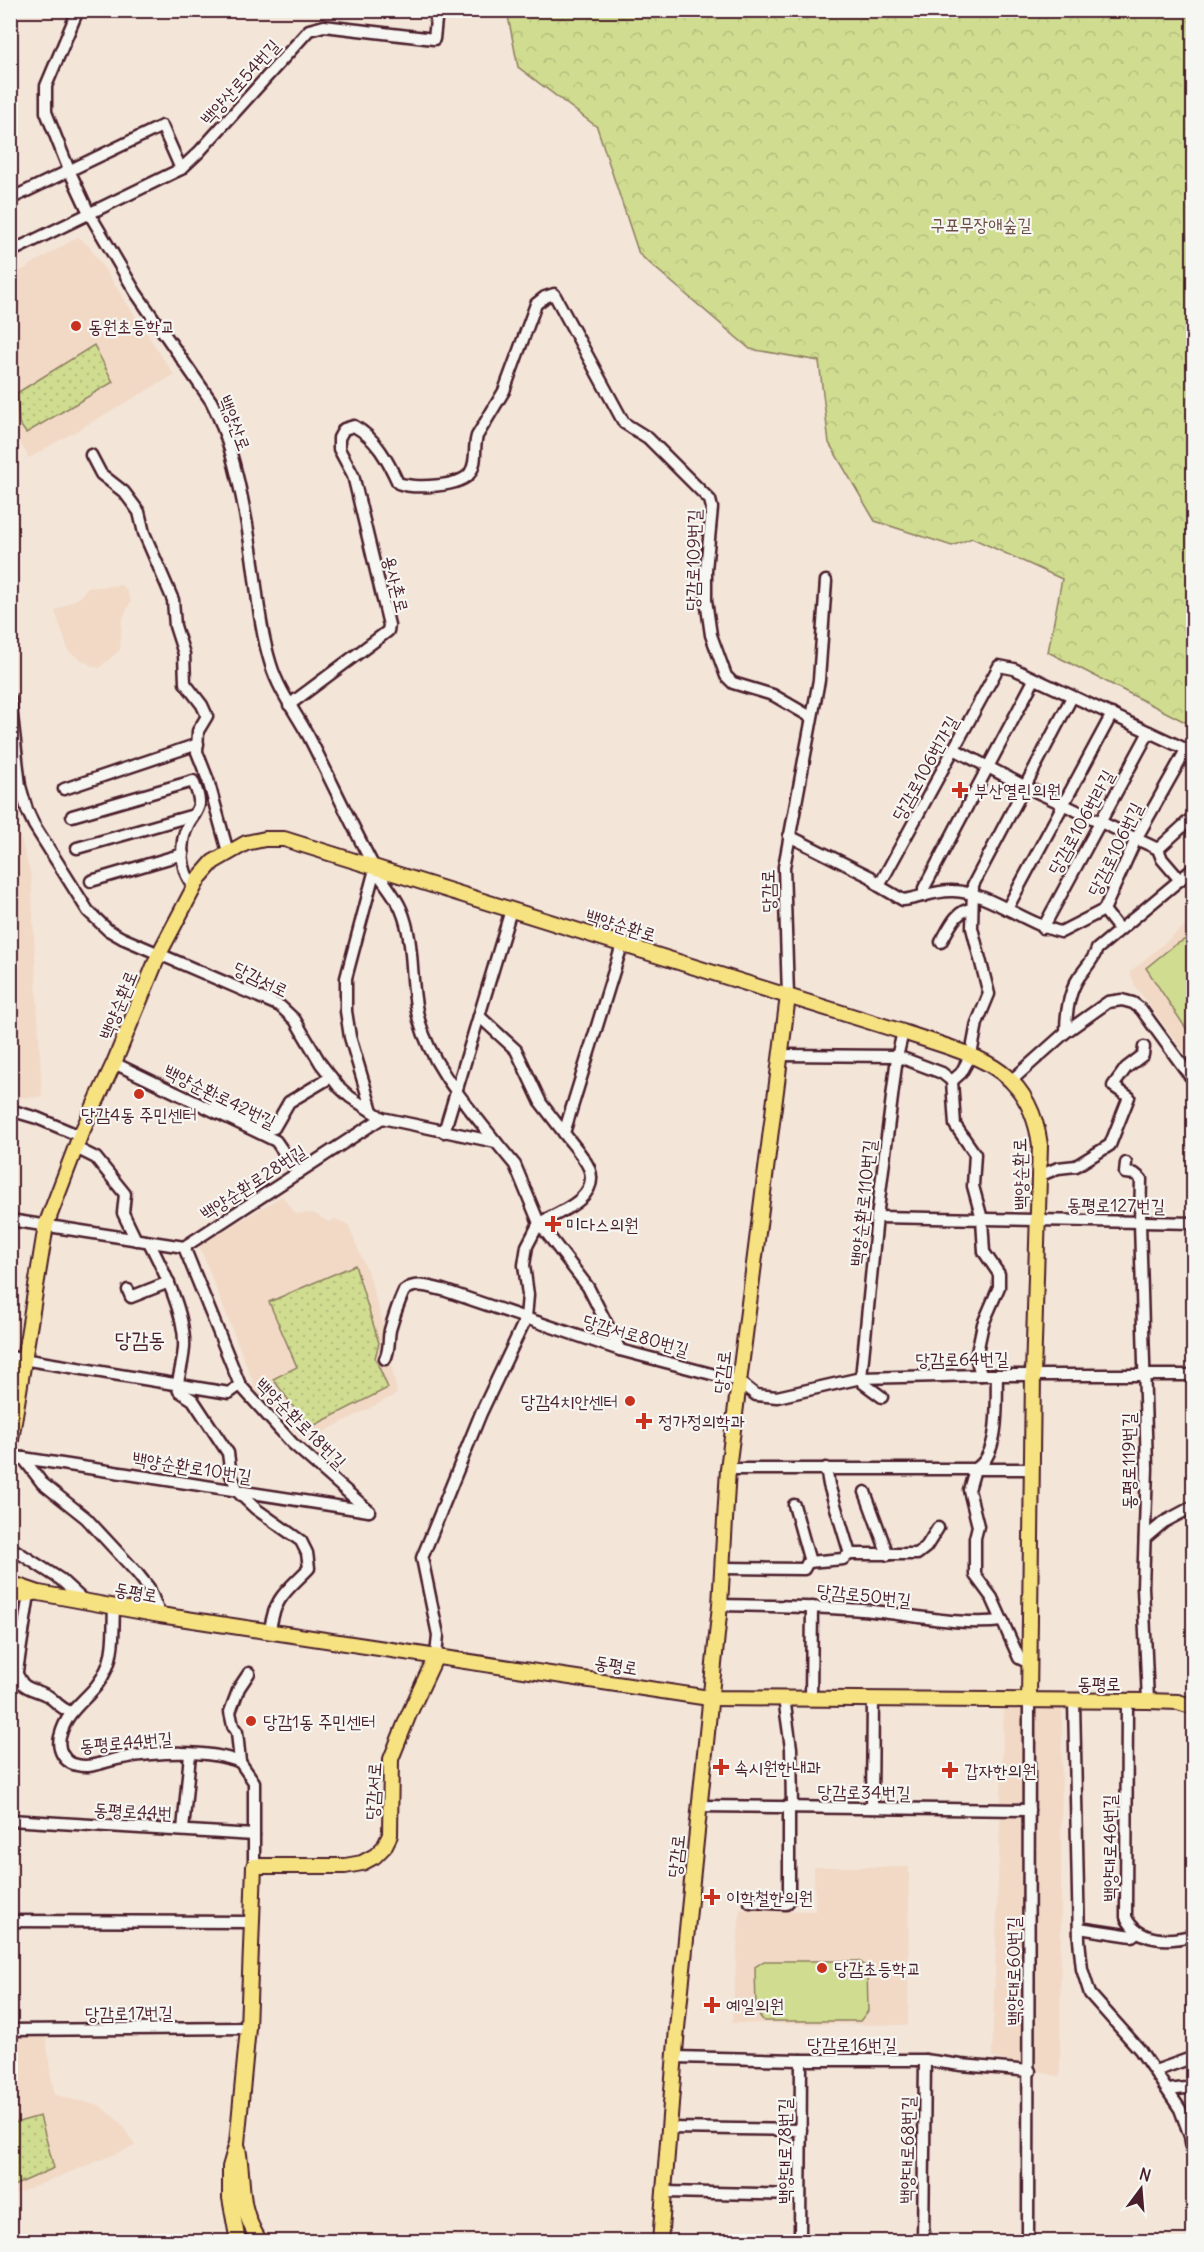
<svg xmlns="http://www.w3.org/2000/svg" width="1204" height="2252" viewBox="0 0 1204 2252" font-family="Delius,'Poor Story',sans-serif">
<defs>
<pattern id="grass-dots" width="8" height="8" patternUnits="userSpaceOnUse" patternTransform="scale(1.5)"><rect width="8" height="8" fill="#d0dd90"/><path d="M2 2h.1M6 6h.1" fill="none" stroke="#b4bd7c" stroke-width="1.8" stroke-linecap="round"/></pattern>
<pattern id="forest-crowns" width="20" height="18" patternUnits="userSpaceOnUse" patternTransform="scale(1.5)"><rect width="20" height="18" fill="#d0dd90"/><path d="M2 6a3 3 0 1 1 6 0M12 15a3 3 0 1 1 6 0" fill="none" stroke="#b4bd7c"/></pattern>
</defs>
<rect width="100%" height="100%" fill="#f3e5d8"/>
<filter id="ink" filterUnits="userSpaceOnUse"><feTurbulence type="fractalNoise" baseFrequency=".0167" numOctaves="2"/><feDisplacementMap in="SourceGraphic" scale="12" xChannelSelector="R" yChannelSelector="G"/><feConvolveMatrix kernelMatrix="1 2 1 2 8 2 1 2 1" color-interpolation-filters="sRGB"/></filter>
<g filter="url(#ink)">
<g fill="#f1d9c6">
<path d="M78 237 89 246 174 375 29 458 11 427 10 277Z"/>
<path d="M121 585 126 589 131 601 122 620 120 650 99 668 92 666 69 652 55 611 80 597 87 588Z"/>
<path d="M10 801 31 875 42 1097 11 1098Z"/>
<path d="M1193 919V1064L1135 986 1130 972Z"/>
<path d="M282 1196 296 1214 313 1213 329 1222 335 1219 348 1225 370 1278 383 1324 397 1394 306 1441 256 1390 199 1245Z"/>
<path d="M1004 1708H1062L1060 2077 992 2057Z"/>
<path d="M814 1867H909L908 2025 732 2023 740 1909 815 1911Z"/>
<path d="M46 2036 51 2077 55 2095 100 2106 121 2123 135 2146 11 2196V2037Z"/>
</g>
<g fill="url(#grass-dots)" stroke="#8d7e5e" stroke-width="1.5">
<path d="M94 345 113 382 26 433 19 423 17 393Z"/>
<path d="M355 1265 379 1343 375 1358 388 1388 309 1428 273 1379 297 1367 269 1302Z"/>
<path d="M40 2116 54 2168 11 2187V2124Z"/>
</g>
<path fill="url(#forest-crowns)" stroke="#8d7e5e" stroke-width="1.5" d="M507 11H1193V726L1048 652 1062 579 972 538 952 546 875 521 829 443 819 361 750 349 639 254 597 127 518 67Z"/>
<g fill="#d0dd90" stroke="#8d7e5e" stroke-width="1.5">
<path d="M1193 935V1039L1146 968 1173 946Z"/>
<path d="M764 1961H859L867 1967 868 2011 860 2021H764L757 2013 756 2009 755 1967Z"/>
</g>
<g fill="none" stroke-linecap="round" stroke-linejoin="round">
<defs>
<g id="minor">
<path d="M78 10 46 86V112L69 170 89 213 136 293 211 401C232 441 244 503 251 549 257 588 259 627 271 665 279 691 296 713 309 737 331 780 351 824 374 867 382 881 394 893 401 909 416 944 409 984 419 1020 432 1067 466 1104 496 1142"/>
<path d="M10 199 162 126 181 169"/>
<path d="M10 252 181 169 199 152 309 30 324 26 434 39 437 10"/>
<path d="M91 455 101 474 124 492 139 512 144 533 173 600 175 626 184 654 185 683 202 705 207 716 198 731 197 752 208 780 228 852"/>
<path d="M10 698 20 786 27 810 34 825 88 911 108 930 122 938 280 1006 295 1020 321 1064 339 1087 350 1097 382 1118 496 1142 515 1165 539 1223 588 1287 620 1350"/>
<path d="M289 705 388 631 389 625 353 475 339 449V438L344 429 354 426C376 438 388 461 398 483 413 489 461 487 470 473 478 461 473 448 477 436L504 391 536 304 545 297 554 294 624 423 648 438 710 500 712 508 706 570V600L711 635 726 676 733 683 773 695 811 717"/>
<path d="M954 749 1024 786 1158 849"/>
<path d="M64 789 198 744"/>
<path d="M72 816 193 781C196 788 200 797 199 804 198 812 191 818 188 825 179 843 180 873 195 887"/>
<path d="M789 836 871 877 879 886 903 900C920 898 936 890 953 891 989 892 1025 924 1061 932L1104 910 1136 839 1186 750"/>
<path d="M77 848 194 815"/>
<path d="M1180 880 1162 859 1158 849 1194 816"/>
<path d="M91 881 183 854"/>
<path d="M879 886 999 666 1014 669 1194 753"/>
<path d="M924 896V888L1034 680"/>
<path d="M1007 909 1112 714"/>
<path d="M1104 910 1119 929"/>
<path d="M1043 928 1149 732"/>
<path d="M941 942C949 929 955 911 971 909"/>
<path d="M788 996 784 867 819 680 826 581"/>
<path d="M479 1016 516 1050 541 1103 564 1133"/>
<path d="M1066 1032C1066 1014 1069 992 1079 977 1086 967 1093 961 1097 949L1194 868"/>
<path d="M781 1055 897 1056 942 1073 952 1081"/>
<path d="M114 1063 276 1141 298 1173"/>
<path d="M1012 1080 1066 1032 1108 1002 1122 1000 1133 1003 1141 1009 1190 1076 1194 1078"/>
<path d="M216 1103 270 1129 274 1128 289 1102 331 1077"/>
<path d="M10 1110 37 1118 80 1136"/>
<path d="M372 1111 350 1037 346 1011V978L375 869"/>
<path d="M444 1132 511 910"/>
<path d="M76 1148 96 1158 125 1194 123 1213 136 1240"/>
<path d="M1126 1163 1125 1173 1135 1174 1141 1179 1140 1222 1147 1468 1143 1587 1148 1701"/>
<path d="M1039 1176 1058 1168 1076 1166 1110 1145 1129 1097 1113 1086 1126 1068 1143 1055 1144 1047"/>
<path d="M877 1217 1194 1223"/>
<path d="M10 1220 184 1247 382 1118"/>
<path d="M539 1223C558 1213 601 1198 589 1168 583 1155 572 1144 564 1133L622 945"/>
<path d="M149 1242C164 1271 186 1315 184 1348 183 1361 180 1373 177 1386L179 1391 193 1400 228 1453 231 1475 239 1493 256 1509 301 1541 307 1553 309 1568C287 1591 274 1597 270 1631"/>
<path d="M184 1247 240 1385 292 1443 369 1511"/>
<path d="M128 1290 131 1297 169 1282"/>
<path d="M10 1357 229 1393 240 1385"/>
<path d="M385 1359C390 1350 388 1340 390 1330 394 1316 398 1304 404 1291 415 1281 429 1287 443 1290L620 1350 738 1381 756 1395 777 1397 861 1378 981 1375H1194"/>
<path d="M981 1375 976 1357 983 1324 999 1287V1274L984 1252 982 1219 973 1186 975 1154 955 1125 952 1081 961 1073 971 1055 977 1023 989 994 972 928 973 885 1072 697"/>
<path d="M997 1375C996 1401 1001 1455 975 1469L969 1490 978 1526 975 1538V1575L992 1598 1019 1658 1029 1663"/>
<path d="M882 1397 863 1383 861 1378 877 1217 897 1057 903 1032"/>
<path d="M10 1456 369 1511"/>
<path d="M23 1458 42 1483 86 1518 137 1573 149 1588 160 1615"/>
<path d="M826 1468 829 1485 850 1554H917L926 1547 938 1528"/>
<path d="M728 1469H1032"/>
<path d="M865 1492 888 1555"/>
<path d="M794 1505 810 1562"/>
<path d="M1145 1538 1164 1522 1194 1506"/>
<path d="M10 1547 60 1579 84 1601"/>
<path d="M722 1568 804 1569 808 1562 843 1559 850 1554"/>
<path d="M720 1605C768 1606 815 1606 862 1610 910 1614 955 1626 1003 1621"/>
<path d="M114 1606C113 1626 115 1652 106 1670 94 1698 68 1704 60 1737 57 1749 64 1763 77 1765 92 1769 107 1760 122 1758 156 1752 208 1749 240 1762L254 1782V1866"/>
<path d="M436 1656 438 1635 422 1558 481 1413 526 1318 528 1295 524 1265 527 1246 539 1223"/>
<path d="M10 1664C16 1670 18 1678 23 1684 29 1690 37 1690 44 1694 55 1698 56 1707 71 1712"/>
<path d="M17 1671 29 1594"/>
<path d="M784 1698 791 1748 792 1807"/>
<path d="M811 1698 812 1607"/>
<path d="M1074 1701 1079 1940 1082 1969 1090 1994 1140 2050 1180 2109 1190 2136 1194 2161"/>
<path d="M1127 1701 1126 1917C1138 1943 1170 1942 1194 1935"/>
<path d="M240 1762 237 1732 233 1726 230 1712 239 1688 249 1673"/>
<path d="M699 1806 1029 1810"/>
<path d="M872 1808 873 1699"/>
<path d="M10 1820 254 1835"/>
<path d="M183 1830 190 1754"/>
<path d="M750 1902 786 1904 789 1901V1807"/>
<path d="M10 1921 252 1922"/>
<path d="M1079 1928 1132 1936 1137 1932"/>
<path d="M10 2030 248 2028"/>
<path d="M675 2057 801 2060H925L961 2065 1030 2071"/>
<path d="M1155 2071 1194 2057"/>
<path d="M1168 2090 1194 2087"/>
<path d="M669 2128 801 2130"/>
<path d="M664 2192 800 2195"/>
<path d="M800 2242 801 2060"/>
<path d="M923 2242 925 2060"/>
<path d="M1028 2242 1029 1700"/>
</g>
<g id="major">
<path d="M10 1446 46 1225 80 1136 114 1063 159 954 199 878 213 862 246 843 265 839H284L903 1032C970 1055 1029 1063 1040 1145L1033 1375 1029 1700"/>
<path d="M10 1583 39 1593 160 1615 709 1698 1148 1701 1178 1702 1194 1707"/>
<path d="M10 1597 34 1593"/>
<path d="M238 2148C245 2187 237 2205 260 2242"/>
<path d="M238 2242 230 2198V2167L237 2143 248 2028 254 1866H345L362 1863 375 1856 384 1847 390 1835 391 1759 409 1714 436 1656"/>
<path d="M660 2242 677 2028 720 1605 728 1469 788 996"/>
</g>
</defs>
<use href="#minor" stroke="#4a1f2b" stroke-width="15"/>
<use href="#major" stroke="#4a1f2b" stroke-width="18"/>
<use href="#minor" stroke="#f6f6f2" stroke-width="10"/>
<use href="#major" stroke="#f7e281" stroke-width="14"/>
</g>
</g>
<g fill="#c8321e" stroke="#f6f6f2" stroke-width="2">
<circle cx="76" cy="326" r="6"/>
<path d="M957 781h6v6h6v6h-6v6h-6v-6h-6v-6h6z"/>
<circle cx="139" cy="1094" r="6"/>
<path d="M550 1215h6v6h6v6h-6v6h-6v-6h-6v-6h6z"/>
<circle cx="630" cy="1401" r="6"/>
<path d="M641 1412h6v6h6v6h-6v6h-6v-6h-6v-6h6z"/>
<circle cx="251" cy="1721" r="6"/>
<path d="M718 1758h6v6h6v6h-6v6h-6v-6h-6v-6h6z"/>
<path d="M947 1761h6v6h6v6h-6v6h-6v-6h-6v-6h6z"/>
<path d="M709 1888h6v6h6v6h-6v6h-6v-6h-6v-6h6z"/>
<circle cx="822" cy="1968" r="6"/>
<path d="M709 1996h6v6h6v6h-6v6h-6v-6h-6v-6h6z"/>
</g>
<g text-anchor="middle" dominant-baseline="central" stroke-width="4.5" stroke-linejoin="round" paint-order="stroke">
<g font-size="18" fill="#4a1f2b" stroke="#f6f6f2">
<text transform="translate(240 82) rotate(-48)">백양산로54번길</text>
<text transform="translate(235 423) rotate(69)">백양산로</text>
<text transform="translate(693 560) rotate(-89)">당감로109번길</text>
<text transform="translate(396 584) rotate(76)">용사촌로</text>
<text transform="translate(925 768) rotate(-61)">당감로106번가길</text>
<text transform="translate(1081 822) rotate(-61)">당감로106번라길</text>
<text transform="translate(1115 849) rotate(-64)">당감로106번길</text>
<text transform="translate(768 891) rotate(-91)">당감로</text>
<text transform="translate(621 925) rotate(17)">백양순환로</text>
<text transform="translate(261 979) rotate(26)">당감서로</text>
<text transform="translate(118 1005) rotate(-68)">백양순환로</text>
<text transform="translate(220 1096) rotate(26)">백양순환로42번길</text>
<text transform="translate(1020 1174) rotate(-91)">백양순환로</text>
<text transform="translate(253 1182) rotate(-33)">백양순환로28번길</text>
<text transform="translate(863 1203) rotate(-84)">백양순환로110번길</text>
<text transform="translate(1116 1205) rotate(1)">동평로127번길</text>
<text transform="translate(636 1335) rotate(16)">당감서로80번길</text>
<text transform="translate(962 1359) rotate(-1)">당감로64번길</text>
<text transform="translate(722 1372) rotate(-84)">당감로</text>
<text transform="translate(301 1423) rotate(45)">백양순환로18번길</text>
<text transform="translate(1128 1461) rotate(-90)">동평로119번길</text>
<text transform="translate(192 1467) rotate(9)">백양순환로10번길</text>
<text transform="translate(136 1592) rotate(10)">동평로</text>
<text transform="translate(864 1595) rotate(6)">당감로50번길</text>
<text transform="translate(616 1665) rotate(9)">동평로</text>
<text x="1099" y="1683">동평로</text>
<text transform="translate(126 1742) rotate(-5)">동평로44번길</text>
<text transform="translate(373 1791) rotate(-87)">당감서로</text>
<text transform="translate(864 1792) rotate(1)">당감로34번길</text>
<text transform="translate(133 1811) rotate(3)">동평로44번</text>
<text transform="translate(1109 1848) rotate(-90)">백양대로46번길</text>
<text transform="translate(676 1856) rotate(-84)">당감로</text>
<text transform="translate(1013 1971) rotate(-90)">백양대로60번길</text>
<text transform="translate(129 2013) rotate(-1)">당감로17번길</text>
<text x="852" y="2044">당감로16번길</text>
<text transform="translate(907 2150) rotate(-89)">백양대로68번길</text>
<text transform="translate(784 2151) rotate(-90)">백양대로78번길</text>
</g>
<g font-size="18" fill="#6c4e44" stroke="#f6f6f2">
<text x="981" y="224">구포무장애숲길</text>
</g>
<g font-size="18" fill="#4a1f2b" stroke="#f6f6f2" text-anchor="start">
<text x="88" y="326">동원초등학교</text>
<text x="974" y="790">부산열린의원</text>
<text x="139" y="1114" text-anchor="middle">당감4동 주민센터</text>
<text x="566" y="1224">미다스의원</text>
<text x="618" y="1401" text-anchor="end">당감4치안센터</text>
<text x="658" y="1421">정가정의학과</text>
<text x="263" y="1721">당감1동 주민센터</text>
<text x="734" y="1767">속시원한내과</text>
<text x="964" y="1770">갑자한의원</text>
<text x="726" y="1897">이학철한의원</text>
<text x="834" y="1968">당감초등학교</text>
<text x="726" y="2005">예일의원</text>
</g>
<g font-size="21" fill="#4a1f2b" stroke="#f6f6f2">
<text x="140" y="1339">당감동</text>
</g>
</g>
<rect width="1204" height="2252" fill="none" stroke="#f6f6f2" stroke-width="36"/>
<rect x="18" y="18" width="1168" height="2216" fill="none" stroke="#4a1f2b" stroke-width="2" filter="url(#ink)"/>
<g transform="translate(1141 2189) rotate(16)" stroke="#f6f6f2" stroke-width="4.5" paint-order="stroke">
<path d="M0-4.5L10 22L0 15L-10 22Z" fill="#4a1f2b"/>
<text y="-9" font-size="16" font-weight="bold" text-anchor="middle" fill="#4a1f2b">N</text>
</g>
</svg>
